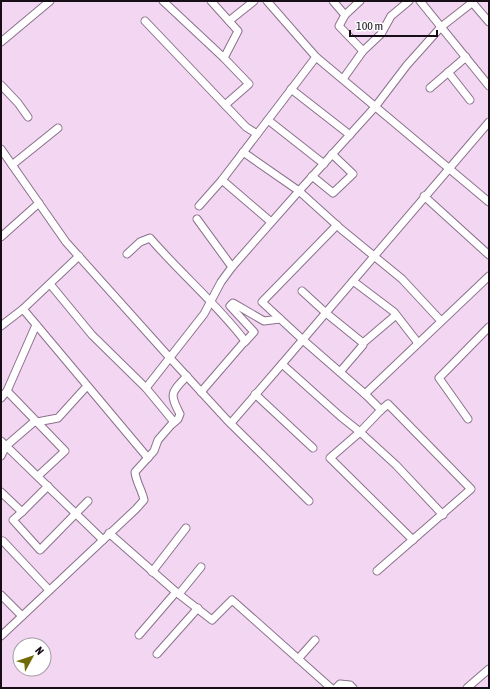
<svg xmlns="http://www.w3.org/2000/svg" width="490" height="689" viewBox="0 0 490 689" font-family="'Asap Condensed',sans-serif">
<rect width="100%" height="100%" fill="#f2d6f2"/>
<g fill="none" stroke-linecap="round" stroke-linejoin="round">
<defs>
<g id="minor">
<path d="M163 1 224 58 249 84 225 105"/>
<path d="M211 1 238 31 224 58"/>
<path d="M267 1 316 57 489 202"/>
<path d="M333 1 345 15"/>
<path d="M360 1 345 15 339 26 363 51"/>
<path d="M420 1 489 86"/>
<path d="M471 1 489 22"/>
<path d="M145 21 246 127 257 134"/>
<path d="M229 21 254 1"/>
<path d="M1 42 50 1"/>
<path d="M448 72 470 100"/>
<path d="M343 79 363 51 381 34 391 16 409 1"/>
<path d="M1 85 18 103 28 117"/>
<path d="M430 88 466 57"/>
<path d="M291 89 350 135"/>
<path d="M268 120 324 164"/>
<path d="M1 149 66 242 170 358 227 420 309 501"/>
<path d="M243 152 299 191 341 229 402 279 441 321"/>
<path d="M12 165 58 128"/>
<path d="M312 176 333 193 353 174 332 154"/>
<path d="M424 196 489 255"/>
<path d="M199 206 222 180"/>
<path d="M197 219 232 267"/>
<path d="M271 222 222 180 316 57"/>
<path d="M337 225 262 302 303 340 365 394 381 410 388 404 471 489 377 571"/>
<path d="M1 237 39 203"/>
<path d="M127 254 140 242 150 238C180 273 217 304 245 341L201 392"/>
<path d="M353 281 394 312 418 343"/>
<path d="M50 284 92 335 146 388 174 422"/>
<path d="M302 291 326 313 363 343"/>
<path d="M23 309 148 458"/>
<path d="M1 326 23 309 79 256"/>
<path d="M245 342 254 332 230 306 233 303 264 321 280 319"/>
<path d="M282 364 340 416 360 432 330 458 413 540"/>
<path d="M340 372 363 345V343L396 315"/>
<path d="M146 388 204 314 221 282 232 267 299 191 375 107 407 65 441 27 473 2"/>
<path d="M7 391 36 325"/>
<path d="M255 394 313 448"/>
<path d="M365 394 489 276"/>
<path d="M1 398 7 391 65 451 38 476"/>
<path d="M381 410 360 432 396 465 443 515"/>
<path d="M468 419 439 378 489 327"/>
<path d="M37 422 58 418 87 386"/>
<path d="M231 423 282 364 489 122"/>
<path d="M1 441 103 540"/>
<path d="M1 456 6 446 35 421"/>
<path d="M1 492 22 512 13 520 40 550 88 501"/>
<path d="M22 512 48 486"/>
<path d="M109 533 176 592 212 620 232 600 331 688"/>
<path d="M3 541 49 590"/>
<path d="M152 572 186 528"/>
<path d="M179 594 201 567"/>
<path d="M1 595 22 616"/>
<path d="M139 635 176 592"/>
<path d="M1 636 136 509 144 500C142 490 136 482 135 472L154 451 158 440 171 425 178 419 180 414C169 393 171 393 187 376"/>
<path d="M157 654 198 608"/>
<path d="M298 659 315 640"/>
<path d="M336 688 340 684 350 685 353 688"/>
<path d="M467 688 489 669"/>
</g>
</defs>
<use href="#minor" stroke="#8b718b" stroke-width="9"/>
<use href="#minor" stroke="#fff" stroke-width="7"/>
</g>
<rect width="490" height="689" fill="none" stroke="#170d17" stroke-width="4"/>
<g transform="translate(32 657) rotate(50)"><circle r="19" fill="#ffffff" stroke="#a29ea2"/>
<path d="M0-3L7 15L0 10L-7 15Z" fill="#716b05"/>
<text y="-6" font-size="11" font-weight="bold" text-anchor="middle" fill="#170d17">N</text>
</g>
<path d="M350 30v6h87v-6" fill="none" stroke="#170d17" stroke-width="2"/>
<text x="356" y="30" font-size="12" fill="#170d17" stroke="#ffffff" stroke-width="3" paint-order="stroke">100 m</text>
</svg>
